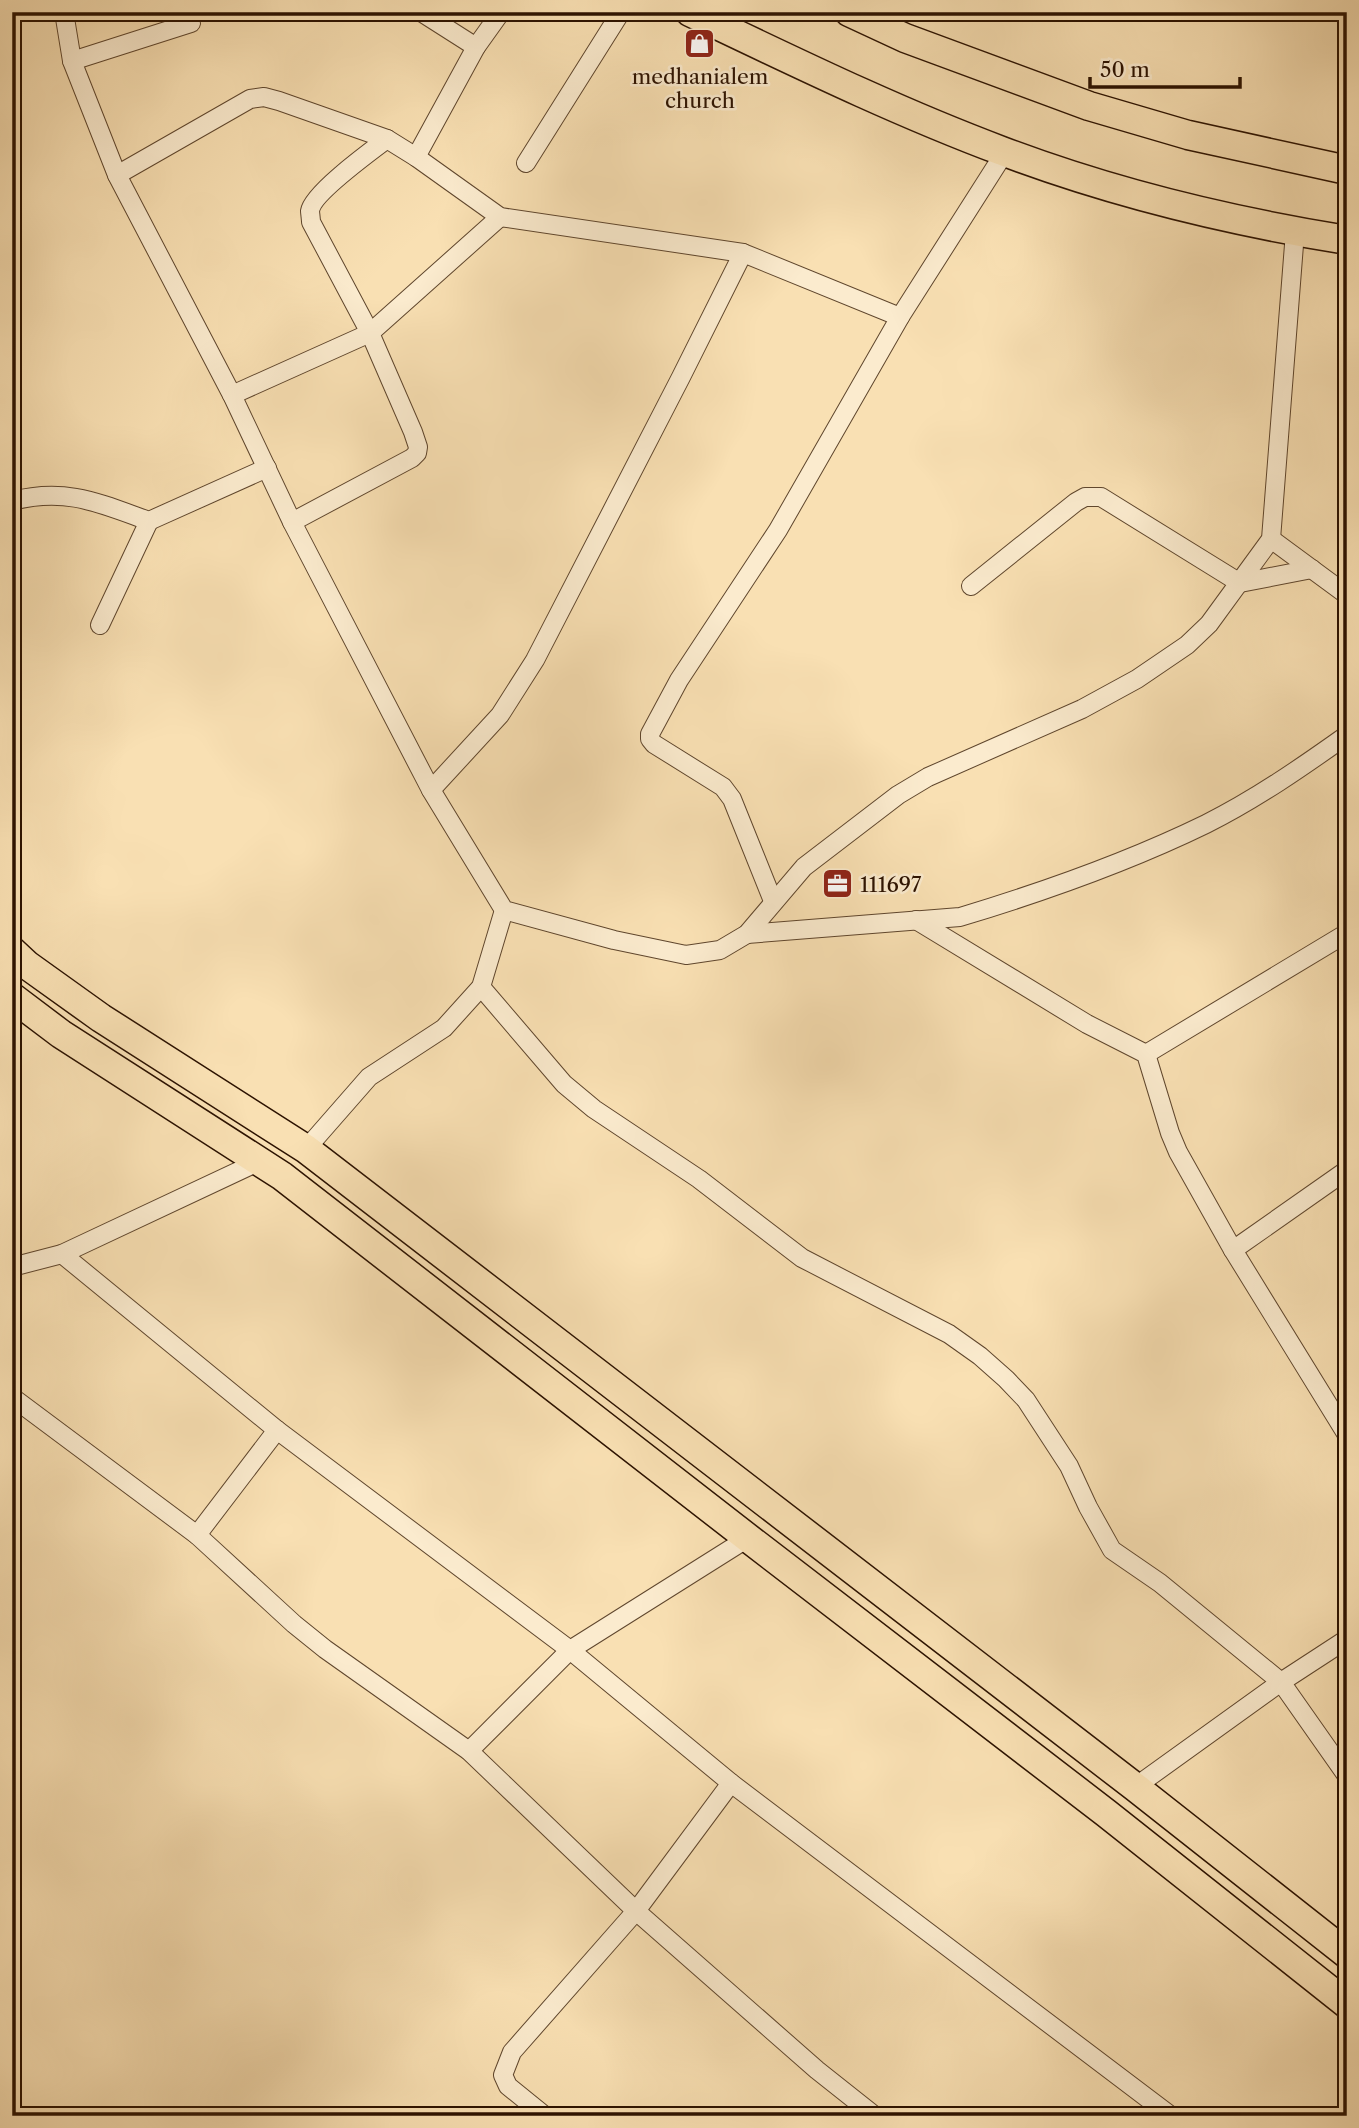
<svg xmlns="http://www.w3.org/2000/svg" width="1359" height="2128" viewBox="0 0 1359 2128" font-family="'Libre Caslon Text',serif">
<rect width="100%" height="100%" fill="#f9e0b3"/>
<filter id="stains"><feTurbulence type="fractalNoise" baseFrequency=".00286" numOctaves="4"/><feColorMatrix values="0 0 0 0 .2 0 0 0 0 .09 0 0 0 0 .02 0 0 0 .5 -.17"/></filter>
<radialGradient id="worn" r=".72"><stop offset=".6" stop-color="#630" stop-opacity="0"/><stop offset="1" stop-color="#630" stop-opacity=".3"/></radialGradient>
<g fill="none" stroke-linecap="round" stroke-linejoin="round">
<defs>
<g id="minor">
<path d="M64 12 72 61 117 175 232 395 292 522 431 790 504 910 614 940 686 955 720 950 747 934 804 867 898 795 928 777 1082 709 1137 679 1187 645 1209 624 1271 539 1295 232"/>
<path d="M421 12 476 47"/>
<path d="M72 61 191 23"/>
<path d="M416 157 476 47 501 12"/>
<path d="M526 163 621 12"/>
<path d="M117 175 250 99 264 97 279 101 387 139 416 157 500 217 743 253 900 317"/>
<path d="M232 395 370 333 500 217"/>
<path d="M12 501C66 487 99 503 149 521L267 468"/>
<path d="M292 522 412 458 417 453 418 447 413 432 370 333 311 222C311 220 310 212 310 211 312 194 371 151 387 139"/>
<path d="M1271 539 1347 595"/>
<path d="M971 586 1076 502 1085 497H1101L1240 583 1312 569"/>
<path d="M100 625 149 521"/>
<path d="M431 790 500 715 535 660 681 377 743 253"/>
<path d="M773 901 732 799 723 787 654 744 650 739V734L679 680 778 530 900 317 1005 152"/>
<path d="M916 920 1087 1024 1146 1054 1170 1133 1178 1152 1233 1250 1347 1435"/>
<path d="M747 934 960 917C1043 892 1128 862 1206 824 1256 799 1302 767 1347 735"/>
<path d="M481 987 564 1084 594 1109 699 1179 802 1258 949 1334 980 1356 1006 1379 1026 1400 1069 1466 1088 1507 1112 1550 1160 1583 1281 1682 1347 1776"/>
<path d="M1146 1054 1347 933"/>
<path d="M306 1149 369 1077 444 1028 481 987 504 910"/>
<path d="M1233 1250 1347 1170"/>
<path d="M62 1254 277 1430 570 1650 731 1783 1171 2116"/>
<path d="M12 1267 62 1254 260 1161"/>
<path d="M12 1397 197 1535 294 1624 325 1649 469 1751 636 1911 817 2070 875 2116"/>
<path d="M197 1535 277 1430"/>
<path d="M469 1751 570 1650 748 1538"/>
<path d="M1135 1787 1281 1682 1347 1639"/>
<path d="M545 2116 508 2086 503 2075 512 2052 636 1911 731 1783"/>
</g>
<g id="primary">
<path d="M690 12C793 61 895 111 1002 151 1113 193 1229 221 1347 240"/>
<path d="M849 12 905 38 1089 106 1188 135 1347 170"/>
<path d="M12 951 27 965 101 1018 306 1149 1135 1787 1347 1954"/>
<path d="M12 997 61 1034 282 1176 748 1538 1106 1813 1347 2004"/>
</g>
</defs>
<use href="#minor" stroke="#5f462d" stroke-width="20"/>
<use href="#primary" stroke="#2c1200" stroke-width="31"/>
<use href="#minor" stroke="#fbebce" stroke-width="18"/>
<use href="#primary" stroke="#f9e0b3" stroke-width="28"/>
</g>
<defs>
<symbol id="shop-square" viewBox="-11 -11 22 22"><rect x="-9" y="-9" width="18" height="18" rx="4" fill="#8f2418" stroke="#fbebce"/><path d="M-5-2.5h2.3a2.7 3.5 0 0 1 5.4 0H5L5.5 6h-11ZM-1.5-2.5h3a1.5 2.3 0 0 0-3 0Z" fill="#fff"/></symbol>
<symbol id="office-square" viewBox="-11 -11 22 22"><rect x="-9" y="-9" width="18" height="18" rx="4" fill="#8f2418" stroke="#fbebce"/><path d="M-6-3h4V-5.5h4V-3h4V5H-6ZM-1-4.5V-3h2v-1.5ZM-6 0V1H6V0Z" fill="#fff"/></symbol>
</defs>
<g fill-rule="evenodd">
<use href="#shop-square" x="682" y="26" width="35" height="35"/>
<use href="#office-square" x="820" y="866" width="35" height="35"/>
</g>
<g text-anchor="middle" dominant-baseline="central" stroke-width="5" stroke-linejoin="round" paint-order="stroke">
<g font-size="21" fill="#2c1200" stroke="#fbebce">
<text x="700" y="76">medhanialem<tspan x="700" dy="24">church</tspan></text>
<text x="860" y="884" text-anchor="start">111697</text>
</g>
</g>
<rect width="1359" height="2128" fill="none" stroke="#f9e0b3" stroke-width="42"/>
<rect x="14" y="14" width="1331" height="2100" fill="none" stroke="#2c1200" stroke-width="3.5"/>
<rect x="21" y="21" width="1317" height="2086" fill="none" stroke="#2c1200" stroke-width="2"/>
<path d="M1090 77v10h150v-10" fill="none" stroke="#2c1200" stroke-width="3.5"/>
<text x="1100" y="77" font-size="21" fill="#2c1200" stroke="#fbebce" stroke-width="5" paint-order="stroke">50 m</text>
<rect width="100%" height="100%" filter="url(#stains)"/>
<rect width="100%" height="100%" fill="url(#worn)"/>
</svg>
